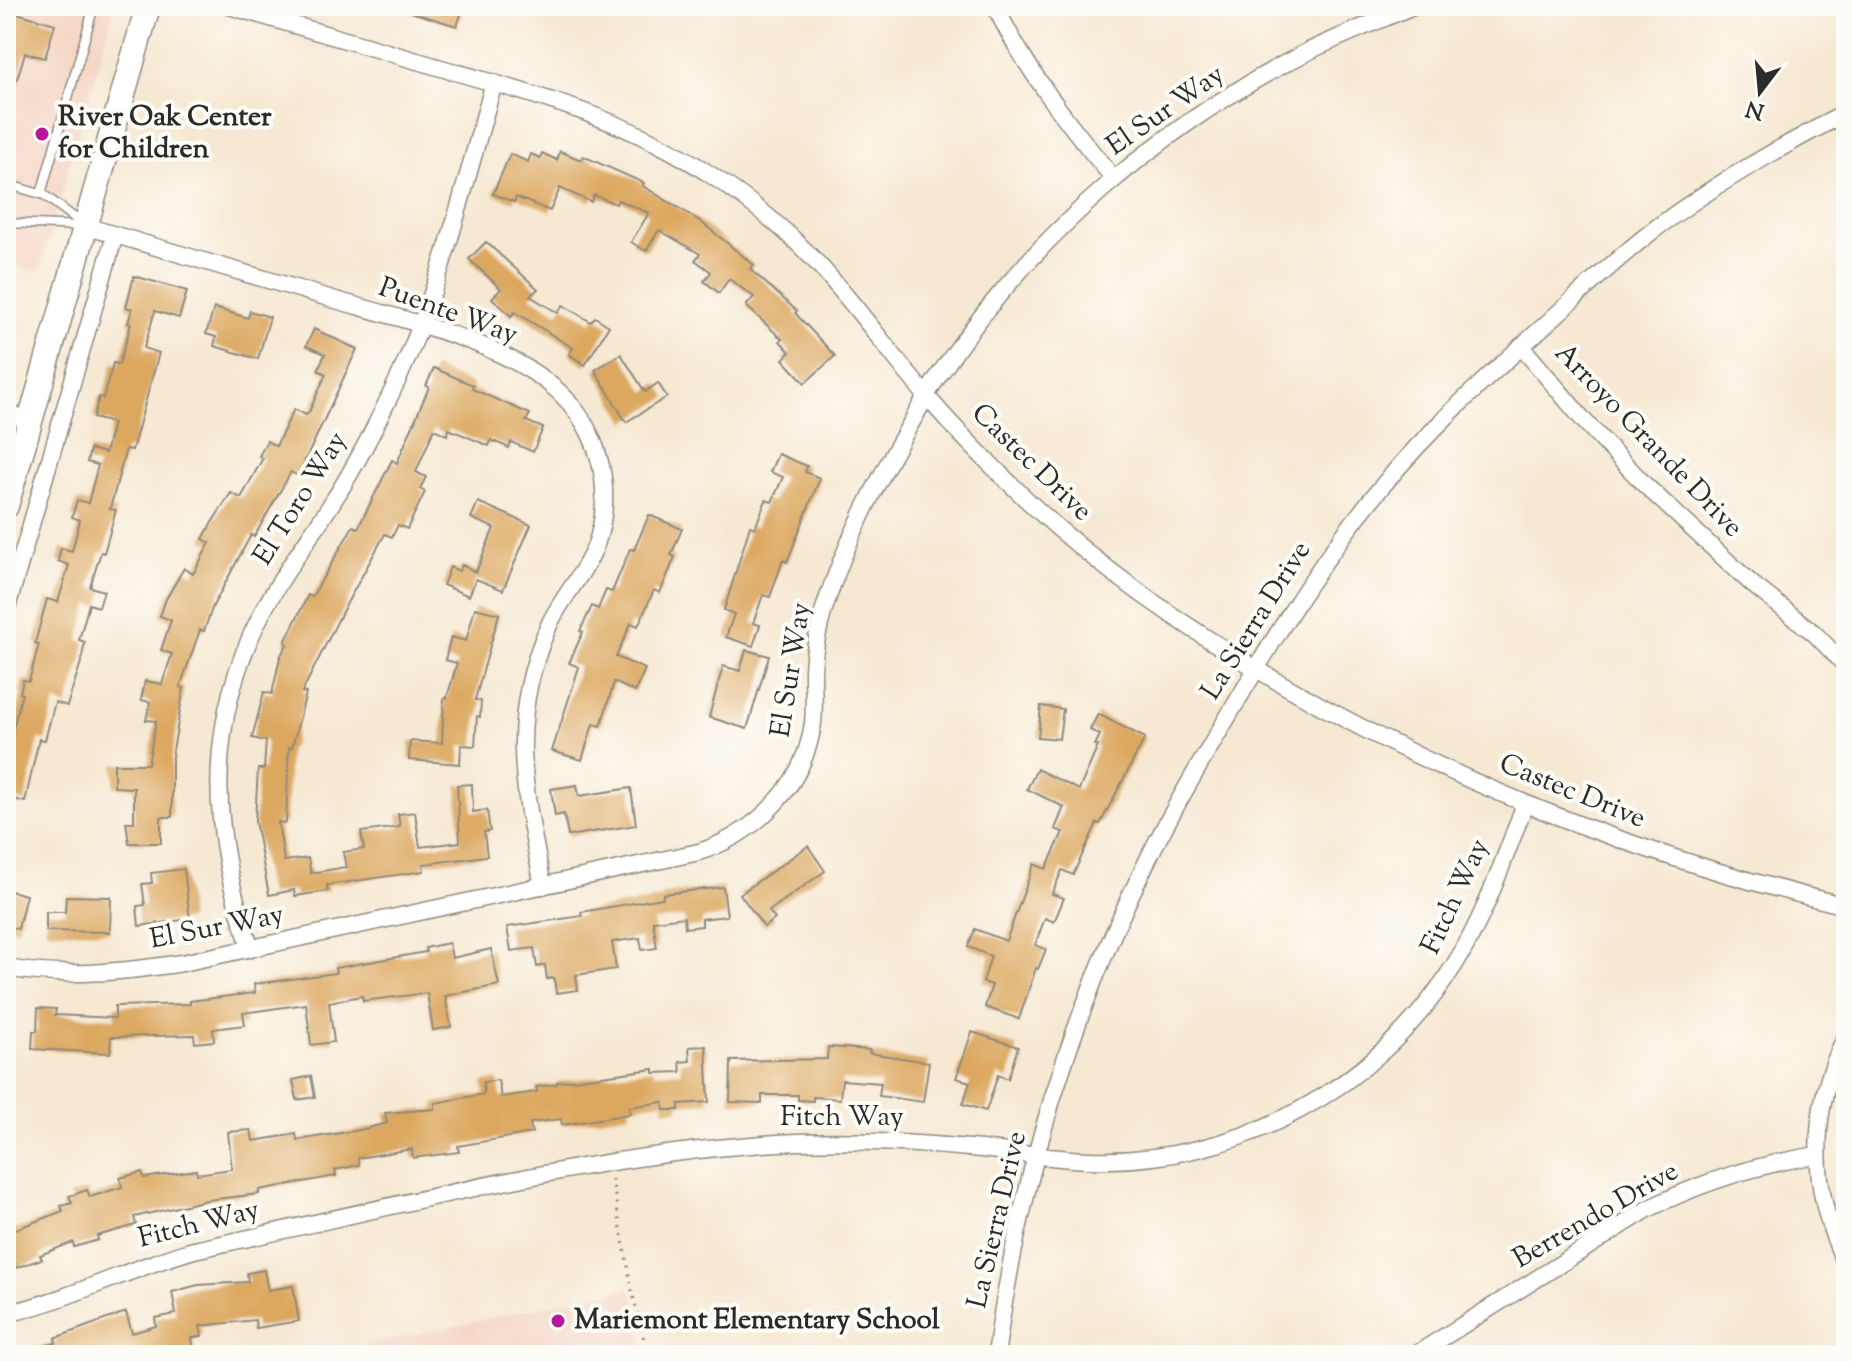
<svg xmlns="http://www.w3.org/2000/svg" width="1852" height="1361" viewBox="0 0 1852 1361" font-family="'Sorts Mill Goudy',serif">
<rect width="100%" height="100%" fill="#fdfcf7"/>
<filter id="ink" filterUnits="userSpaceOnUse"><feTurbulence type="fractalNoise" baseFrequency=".0125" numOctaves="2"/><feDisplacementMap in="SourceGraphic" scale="16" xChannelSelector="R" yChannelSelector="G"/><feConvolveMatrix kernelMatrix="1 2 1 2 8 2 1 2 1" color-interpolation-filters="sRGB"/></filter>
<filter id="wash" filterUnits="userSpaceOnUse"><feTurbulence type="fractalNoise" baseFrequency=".006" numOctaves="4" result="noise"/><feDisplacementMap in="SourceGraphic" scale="32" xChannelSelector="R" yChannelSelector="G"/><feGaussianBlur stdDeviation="1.8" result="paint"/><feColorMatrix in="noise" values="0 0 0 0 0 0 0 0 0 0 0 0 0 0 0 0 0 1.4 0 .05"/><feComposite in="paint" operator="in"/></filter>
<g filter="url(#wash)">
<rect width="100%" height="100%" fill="#f6e8d2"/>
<g fill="#f4d3c1">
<path d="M6 6H115L39 272 6 263Z"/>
<path d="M630 1287 646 1355H324Z"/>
</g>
<g id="blocks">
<g fill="#dca75f">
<path d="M401 6H464L457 26 401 9Z"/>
<path d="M6 10 55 24 45 58 25 53 9 105H6Z"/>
<path d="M560 151 581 160 583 156 644 183 643 186 700 221 754 265 750 269 797 311 795 313 835 356 805 383 783 359 790 352 780 341 782 339 746 306 754 297 729 279 719 293 704 281 711 272 695 260 700 254 659 230 646 251 631 242 649 213 618 200 616 204 594 195 591 202 560 188 550 211 516 197 514 202 493 194 510 154 528 162 531 154 540 158 542 153 557 160Z"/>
<path d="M486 242 538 289 530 296 558 313 563 305 591 322 595 317 609 326 585 365 569 354 573 348 515 312 511 316 492 298 501 289 469 259Z"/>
<path d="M134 276 187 291 179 318 155 311 144 348 159 353 132 450 126 449 110 509 116 510 104 553 101 552 90 587 104 591 99 607 89 604 79 640 85 642 81 662 67 706 55 702 45 740 39 739 25 802 6 797V765L11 745 9 744 22 694 20 693 23 680 29 681 39 644 35 643 47 599 58 602 69 565 58 561 61 548 72 551 80 520 72 517 77 500 88 503 98 465 87 462 90 449 105 453 113 423 93 418 99 397 103 398 113 363 119 364 131 324 128 323 132 309 126 307Z"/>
<path d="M214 308 248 318 250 311 270 317 258 359 214 346 216 337 206 334Z"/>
<path d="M314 329 357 349 298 476 291 472 254 537 251 535 213 606 204 631 200 630 180 687 184 688 172 756V817H161V843H129L126 822H134V788L114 787V764H148L156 721 146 720 150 702 141 700 145 681 162 684 172 654 161 650 171 620 160 616 166 599 184 568 193 574 210 543 203 539 211 524 231 493 241 498 263 458 259 456 267 441 276 446 294 409 306 415 309 412 326 374 318 370 325 354 306 346Z"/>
<path d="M621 354 645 392 658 383 667 397 626 422 595 370Z"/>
<path d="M434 368 473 385 472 389 530 414 526 421 543 428 533 452 511 442 509 448 491 440 489 446 449 429 447 435 434 429 416 472 426 477 420 489 425 492 407 529 398 525 392 537 385 534 342 612 302 692 306 693 292 748 289 747 286 823 278 822 284 861 308 858 311 873 346 867 343 852 364 849 361 832 400 827 398 814 415 812 420 847 460 842 457 785 472 784 473 812 487 810 490 831 484 832 487 856 423 864 424 871 327 885 328 891 295 896 294 890 269 895 255 821 258 769H264L266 741 252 738 264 692 272 694 280 657 287 644 285 642 308 595 312 597 353 526 358 528 392 460 397 463 429 387 426 386Z"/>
<path d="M778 454 807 466 805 472 820 478 787 562 783 560 770 597 763 595 753 623 760 625 753 646 726 637 734 614 724 610 750 526 755 528 766 500 772 502 783 477 770 472Z"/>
<path d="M478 502 531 525 503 590 476 579 469 596 443 585 450 567 459 571 462 565 476 572 494 528 471 518Z"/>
<path d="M649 515 682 529 671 555 675 557 660 593 654 590 638 626 631 623 616 657 645 669 635 692 614 682 601 726 593 724 582 760 552 751 579 667 569 663 583 632 580 631 592 606 598 609 606 590 612 592 630 549 634 550Z"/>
<path d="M475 608 499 614 475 700 481 701 480 717 477 716 475 746 461 745 460 764 409 760 410 741 442 743 444 698H447L457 663 445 660 451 637 466 641Z"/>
<path d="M746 650 769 656 747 729 709 717 723 666 740 671Z"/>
<path d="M1041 706 1063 709 1059 739 1038 737Z"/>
<path d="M1098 714 1145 738 1100 824 1097 823 1073 875 1062 870 1052 894 1064 898 1054 922 1045 918 1035 945 1046 949 1038 969 1036 968 1019 1019 985 1007 992 985 983 982 991 956 968 947 975 929 1006 941 1034 864 1046 869 1063 832 1055 829 1064 807 1027 789 1037 769 1079 790 1098 746 1095 745 1100 735 1090 730Z"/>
<path d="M577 785 579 796 631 788 636 825 568 836 564 814 555 816 551 789Z"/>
<path d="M808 846 825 871 769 911 775 919 764 927 740 894Z"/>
<path d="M184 869 190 919 139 926 137 906 145 905 142 884 152 883 151 873Z"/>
<path d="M723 887 727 916 702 919V926L685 928 684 917 653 921 657 948 642 950 640 938 612 942 616 969 576 975 578 990 556 993 554 978 547 979 545 965 537 967 534 948 511 951 507 927 582 916 581 912 663 898V894Z"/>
<path d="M6 890 26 895 18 929 6 926Z"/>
<path d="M66 896 111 897 110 932 46 931V912H65Z"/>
<path d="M449 943 452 958 491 949 499 985 445 996 451 1027 433 1030 427 993 363 1001 362 996 329 1002 334 1042 311 1045 306 1004 243 1013 245 1025 213 1029 214 1041 195 1043 194 1035 111 1037 110 1053 32 1049 33 1031H37L38 1008 56 1009 55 1015 115 1018V1006L190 1004V1001L255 993 254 984 336 973 335 968 426 952 425 948Z"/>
<path d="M972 1032 1018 1047 1008 1079 998 1075 986 1111 963 1104 970 1082 956 1078Z"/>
<path d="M706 1046 709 1102 679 1104V1110H664L663 1102 629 1107 630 1114 562 1125 561 1119 530 1123 532 1133 458 1146 459 1152 413 1158 412 1149 358 1158 359 1165 335 1170 336 1176 259 1190V1194L207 1200 134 1217 136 1225 97 1236 98 1240 74 1247 73 1242 40 1255 42 1259 6 1271V1233L63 1211 61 1206 72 1203 69 1196 87 1190 90 1197 122 1187 120 1178 142 1172 144 1178 196 1170 197 1174 232 1169 228 1132 251 1130 253 1141 296 1134 297 1140 360 1130 387 1123 385 1113 435 1109V1103L484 1094 483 1082 498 1080 501 1097 537 1092 536 1087 557 1084V1082L654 1069V1073L681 1072 680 1062 690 1061 689 1047Z"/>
<path d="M828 1047 870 1050 869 1053 929 1062 923 1102 879 1096 881 1083 842 1080 840 1099 813 1097V1101L798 1100V1095H762V1103L730 1102 731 1061 827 1059Z"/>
<path d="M311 1076 315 1097 297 1100 293 1080Z"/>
<path d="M264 1270 268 1290 293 1286 299 1321 256 1328 255 1320 200 1326 202 1336 192 1338 194 1349 161 1355H28L27 1349 56 1343 55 1338 126 1312 132 1333 156 1326 155 1318 176 1314 172 1292 198 1285 248 1282 247 1273Z"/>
</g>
</g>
</g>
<g filter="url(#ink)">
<use href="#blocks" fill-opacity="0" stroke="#908a7e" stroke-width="2"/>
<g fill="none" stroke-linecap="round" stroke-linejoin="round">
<defs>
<g id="lane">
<path d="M6 184 44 195 84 225"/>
<path d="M41 194 94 6"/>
<path d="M6 223 84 226"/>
</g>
<g id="street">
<path d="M229 6C302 27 375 48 448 70 540 96 631 121 711 175 759 206 803 244 839 288 870 324 898 363 929 399 960 435 994 468 1028 501 1104 573 1192 632 1282 684 1458 786 1649 859 1846 906"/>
<path d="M995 6C1026 70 1069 125 1114 179"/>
<path d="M1842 6 1846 14"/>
<path d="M85 226C166 250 248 274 329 298 400 319 503 341 558 391 598 428 613 483 599 535 590 569 563 594 549 625 507 720 524 789 543 886"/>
<path d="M1521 346 1586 423 1645 485 1752 584 1814 633 1846 666"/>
<path d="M6 413 31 420"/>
<path d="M6 611 115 235"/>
<path d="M251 949C210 833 204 725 262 613 281 576 307 542 330 506 357 465 378 421 399 377 442 284 465 181 494 83"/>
<path d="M6 968C64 978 124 972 182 963L699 852C757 833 805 785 813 723 815 706 813 691 813 675 813 653 818 630 824 609 845 543 876 483 911 423 921 406 930 387 942 371 1033 235 1162 125 1307 52 1342 35 1378 21 1413 6"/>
<path d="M1846 1036C1809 1110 1809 1190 1846 1264"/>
<path d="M6 1314C71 1299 130 1268 194 1250 386 1209 583 1155 778 1143 841 1139 906 1142 969 1148 1009 1151 1049 1159 1090 1160 1236 1165 1378 1089 1455 964 1486 915 1504 858 1525 804"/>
<path d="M996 1355C1019 1182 1072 1011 1150 855 1177 801 1208 750 1239 698 1283 623 1328 550 1384 484 1429 430 1482 382 1534 335 1571 302 1607 267 1646 236 1707 188 1778 148 1846 113"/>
<path d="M1415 1355 1648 1209C1703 1181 1756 1165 1817 1155"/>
</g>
<path id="secondary" d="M6 506 148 6"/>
</defs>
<use href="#lane" stroke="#908a7e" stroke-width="11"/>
<use href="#street" stroke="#908a7e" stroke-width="19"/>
<use href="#secondary" stroke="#908a7e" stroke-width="27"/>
<path stroke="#908a7e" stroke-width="3" stroke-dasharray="2 6" stroke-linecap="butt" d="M612 1179 632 1291 648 1355"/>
<use href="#lane" stroke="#fff" stroke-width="8"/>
<use href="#street" stroke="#fff" stroke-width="16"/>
<use href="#secondary" stroke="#fff" stroke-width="24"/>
</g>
</g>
<g fill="#b5179e" stroke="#fdfcf7" stroke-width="3">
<circle cx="42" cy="134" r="8"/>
<circle cx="558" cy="1321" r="8"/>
</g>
<g text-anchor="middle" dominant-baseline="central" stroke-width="8" stroke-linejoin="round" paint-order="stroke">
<g font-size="28" fill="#2b2b2b" stroke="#fdfcf7">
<text transform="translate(1166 111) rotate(-35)">El Sur Way</text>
<text transform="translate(448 312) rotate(20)">Puente Way</text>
<text transform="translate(1648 441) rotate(46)">Arroyo Grande Drive</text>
<text transform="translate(1031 463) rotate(44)">Castec Drive</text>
<text transform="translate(301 499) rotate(-58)">El Toro Way</text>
<text transform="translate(1257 621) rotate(-58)">La Sierra Drive</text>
<text transform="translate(792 670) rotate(-81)">El Sur Way</text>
<text transform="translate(1572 792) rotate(22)">Castec Drive</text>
<text transform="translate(1456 897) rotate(-65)">Fitch Way</text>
<text transform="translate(217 928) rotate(-11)">El Sur Way</text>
<text x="842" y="1118">Fitch Way</text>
<text transform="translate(1596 1216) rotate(-30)">Berrendo Drive</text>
<text transform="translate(998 1220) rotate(-77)">La Sierra Drive</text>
<text transform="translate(199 1225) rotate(-14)">Fitch Way</text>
</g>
<g font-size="28" font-weight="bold" fill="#2b2b2b" stroke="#fdfcf7" text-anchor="start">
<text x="58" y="118">River Oak Center<tspan x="58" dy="32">for Children</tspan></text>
<text x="574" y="1321">Mariemont Elementary School</text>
</g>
</g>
<rect width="1852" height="1361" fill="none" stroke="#fdfcf7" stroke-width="32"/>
<g transform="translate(1760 92) rotate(196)" stroke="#fdfcf7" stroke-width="6" paint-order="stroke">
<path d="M0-6L14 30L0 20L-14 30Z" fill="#2b2b2b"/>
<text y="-12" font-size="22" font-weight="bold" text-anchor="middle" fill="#2b2b2b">N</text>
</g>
</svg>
